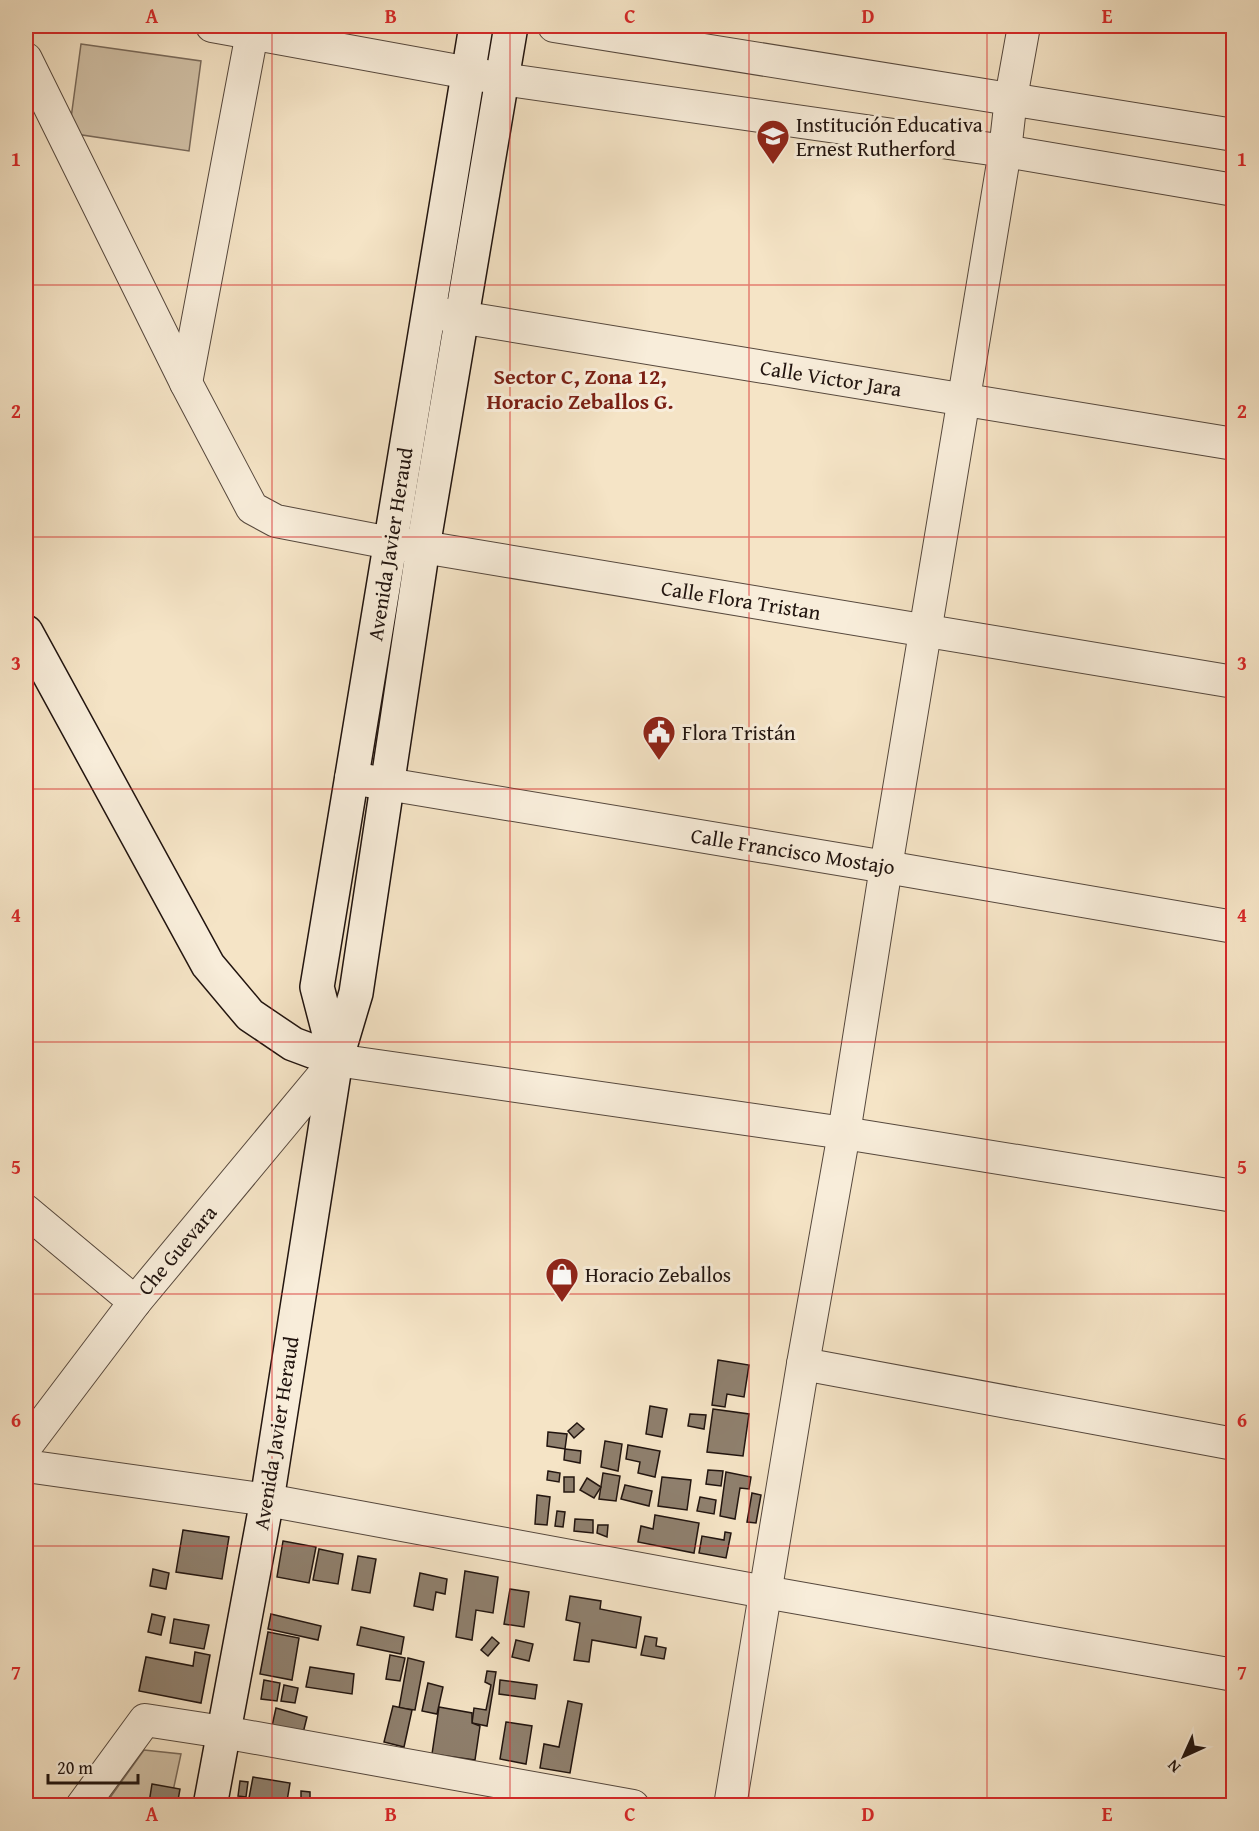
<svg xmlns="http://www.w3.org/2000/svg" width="1259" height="1831" viewBox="0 0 1259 1831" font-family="'Gentium Book Plus',serif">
<rect width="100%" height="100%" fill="#f5e4c6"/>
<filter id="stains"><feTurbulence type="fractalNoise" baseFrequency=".00333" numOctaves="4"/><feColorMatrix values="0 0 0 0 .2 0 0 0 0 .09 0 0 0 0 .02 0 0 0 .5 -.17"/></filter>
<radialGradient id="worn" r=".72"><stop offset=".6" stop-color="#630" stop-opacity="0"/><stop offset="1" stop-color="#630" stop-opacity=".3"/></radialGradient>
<g fill="#d1c1a7" stroke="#796a5b" stroke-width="1.5">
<path d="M81 44 201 61 189 151 69 133Z"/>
<path d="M144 1750 181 1754 170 1805 104 1806Z"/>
</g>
<g fill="#8f806e" stroke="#21140f" stroke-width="1.5">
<path d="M718 1360 749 1365 744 1397 727 1394 725 1407 712 1405Z"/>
<path d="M650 1406 667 1409 662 1437 646 1434Z"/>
<path d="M713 1409 749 1414 743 1456 707 1452Z"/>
<path d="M690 1414 706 1415 704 1429 688 1426Z"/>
<path d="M577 1423 584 1429 574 1438 568 1431Z"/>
<path d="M548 1432 567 1434 565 1449 547 1446Z"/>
<path d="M605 1441 622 1444 618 1471 601 1467Z"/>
<path d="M628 1445 660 1451 655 1477 638 1473 640 1462 626 1459Z"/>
<path d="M565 1449 581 1451 580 1463 564 1460Z"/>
<path d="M708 1470 723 1471 721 1486 706 1484Z"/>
<path d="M548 1471 560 1473 559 1482 547 1480Z"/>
<path d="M726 1472 751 1477 749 1489 740 1488 735 1519 720 1516Z"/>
<path d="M603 1473 620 1476 616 1501 599 1499Z"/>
<rect x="564" y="1477" width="10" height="15"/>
<path d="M662 1477 691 1480 687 1510 658 1506Z"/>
<path d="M587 1478 601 1487 594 1498 580 1490Z"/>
<path d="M625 1485 652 1491 649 1506 621 1499Z"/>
<path d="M752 1493 761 1495 756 1523 747 1522Z"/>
<path d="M537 1495 550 1497 547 1525 535 1524Z"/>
<path d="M700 1497 716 1500 714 1514 697 1511Z"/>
<path d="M557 1511 565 1512 563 1527 555 1526Z"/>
<path d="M655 1515 699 1523 694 1553 638 1542 641 1526 653 1529Z"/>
<path d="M575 1519 593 1520V1533L574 1531Z"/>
<path d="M598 1525H608L607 1537 597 1533Z"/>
<path d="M183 1530 229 1537 222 1579 176 1572Z"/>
<path d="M725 1532 731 1533 726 1558 699 1553 702 1536 724 1540Z"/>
<path d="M283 1541 316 1547 309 1583 277 1577Z"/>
<path d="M319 1549 343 1554 338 1584 313 1580Z"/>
<path d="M358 1556 376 1559 370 1593 352 1590Z"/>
<path d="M153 1569 169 1573 166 1589 150 1586Z"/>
<path d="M465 1571 498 1577 493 1613 476 1610 472 1640 456 1637Z"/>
<path d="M420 1573 447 1579 445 1594 436 1592 433 1610 414 1606Z"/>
<path d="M510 1589 529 1592 524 1627 504 1624Z"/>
<path d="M570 1596 601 1601 600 1609 641 1617 636 1648 592 1640 589 1662 574 1660 580 1623 566 1620Z"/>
<path d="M152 1614 165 1617 161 1635 148 1632Z"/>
<path d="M271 1614 321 1626 318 1640 268 1629Z"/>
<path d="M174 1619 209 1625 204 1649 170 1643Z"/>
<path d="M361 1627 404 1637 401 1654 357 1645Z"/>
<path d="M268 1632 299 1638 292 1680 260 1674Z"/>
<path d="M645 1636 657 1638 656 1646 666 1648 664 1659 641 1655Z"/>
<path d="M492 1637 499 1643 488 1656 481 1650Z"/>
<path d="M516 1640 533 1644 529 1661 512 1657Z"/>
<path d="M195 1652 210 1655 201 1703 139 1691 146 1657 193 1666Z"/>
<path d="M390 1655 405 1658 400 1681 386 1679Z"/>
<path d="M408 1658 424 1662 415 1710 399 1708Z"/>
<path d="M310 1667 354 1674 352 1694 306 1687Z"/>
<path d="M487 1671 496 1672 487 1726 472 1723 474 1708 486 1710 491 1685 485 1682Z"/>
<path d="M264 1680 280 1683 277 1701 261 1699Z"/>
<path d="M500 1680 537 1685 535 1699 499 1694Z"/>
<path d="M428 1683 443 1687 437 1714 422 1711Z"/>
<path d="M284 1685 298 1688 295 1703 281 1701Z"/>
<path d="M568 1701 582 1704 570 1773 540 1768 544 1744 559 1747Z"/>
<path d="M393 1706 412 1710 404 1747 384 1742Z"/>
<path d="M439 1707 472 1713V1723L480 1726 475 1760 432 1754Z"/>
<path d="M276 1708 307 1717 303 1733 272 1726Z"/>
<path d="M506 1722 532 1726 526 1764 500 1759Z"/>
<path d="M253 1777 290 1783 287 1801 270 1798 269 1806H254L255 1799 249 1798Z"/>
<path d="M240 1781 248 1782 246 1797 238 1796Z"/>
<path d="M152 1784 180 1789 177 1806 149 1803Z"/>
<path d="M301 1791 310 1792V1800L301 1799Z"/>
<path d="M355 1800 377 1804V1806H354Z"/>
</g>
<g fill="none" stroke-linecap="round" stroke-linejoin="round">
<defs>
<g id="street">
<path d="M212 26 502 79 1005 151 1234 190"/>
<path d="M554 26 1234 135"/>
<path d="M26 59 186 383 252 508 276 521 390 543 423 547 1234 682"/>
<path d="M435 313 1234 444"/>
<path d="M186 383 252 33"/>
<path d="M351 778 886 867 1234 927"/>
<path d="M26 1211 135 1302"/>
<path d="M803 1364 1234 1444"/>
<path d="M26 1446 135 1302 336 1060 844 1133 1234 1196"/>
<path d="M26 1466 267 1500 765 1592 1234 1675"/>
<path d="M82 1806 145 1720 223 1732 633 1806"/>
<path d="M730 1806 803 1364 844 1133 886 867 1005 151 1011 98 1024 26"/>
</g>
<g id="secondary">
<path d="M26 632 208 965 250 1015 293 1044 336 1060"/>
<path d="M336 1060 317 987 476 26"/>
<path d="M210 1806 267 1500 336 1060 356 993 423 547 511 26"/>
</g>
</defs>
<use href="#street" stroke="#56483d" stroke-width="34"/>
<use href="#secondary" stroke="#21140f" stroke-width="36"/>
<use href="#street" stroke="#f8edda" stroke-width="32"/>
<use href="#secondary" stroke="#f8edda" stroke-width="33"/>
</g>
<path fill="none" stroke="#d62828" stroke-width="1.5" stroke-opacity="0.55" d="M272 26V1806M510 26V1806M749 26V1806M987 26V1806M26 285H1234M26 537H1234M26 789H1234M26 1042H1234M26 1294H1234M26 1546H1234"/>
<defs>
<symbol id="school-pin" viewBox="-11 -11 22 30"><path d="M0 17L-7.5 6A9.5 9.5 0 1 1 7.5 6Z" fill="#8f2418" stroke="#f8edda"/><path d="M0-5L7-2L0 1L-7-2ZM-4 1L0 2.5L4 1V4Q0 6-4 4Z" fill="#fff"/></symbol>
<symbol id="civic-pin" viewBox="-11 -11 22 30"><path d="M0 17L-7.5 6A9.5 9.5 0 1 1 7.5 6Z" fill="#8f2418" stroke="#f8edda"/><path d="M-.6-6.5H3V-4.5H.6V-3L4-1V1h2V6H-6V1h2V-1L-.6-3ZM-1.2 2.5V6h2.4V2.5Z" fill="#fff"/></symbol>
<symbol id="shop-pin" viewBox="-11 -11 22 30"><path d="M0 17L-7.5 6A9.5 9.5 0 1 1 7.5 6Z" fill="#8f2418" stroke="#f8edda"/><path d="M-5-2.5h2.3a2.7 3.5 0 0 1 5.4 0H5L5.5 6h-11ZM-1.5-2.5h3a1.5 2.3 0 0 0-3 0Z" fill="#fff"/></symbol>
</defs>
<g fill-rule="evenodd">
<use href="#school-pin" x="754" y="117" width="38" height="52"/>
<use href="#civic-pin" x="640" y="713" width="38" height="52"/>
<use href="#shop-pin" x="543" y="1255" width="38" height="52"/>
</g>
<g text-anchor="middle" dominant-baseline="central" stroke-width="6" stroke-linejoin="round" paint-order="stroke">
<g font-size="21" fill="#21140f" stroke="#f8edda" text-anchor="start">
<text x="796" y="124">Institución Educativa<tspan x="796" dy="24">Ernest Rutherford</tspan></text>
<text x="682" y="732">Flora Tristán</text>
<text x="585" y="1274">Horacio Zeballos</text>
</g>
<g font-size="21" fill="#21140f" stroke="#f8edda">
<text transform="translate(831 378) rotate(9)">Calle Victor Jara</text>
<text transform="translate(390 544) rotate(-81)">Avenida Javier Heraud</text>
<text transform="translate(741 600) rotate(9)">Calle Flora Tristan</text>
<text transform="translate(793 851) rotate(9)">Calle Francisco Mostajo</text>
<text transform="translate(177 1250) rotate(-50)">Che Guevara</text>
<text transform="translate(276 1433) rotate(-81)">Avenida Javier Heraud</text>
</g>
<g font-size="22" font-weight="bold" fill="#7a1f14" stroke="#f8edda">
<text x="580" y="376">Sector C, Zona 12,<tspan x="580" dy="25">Horacio Zeballos G.</tspan></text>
</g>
</g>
<rect width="1259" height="1831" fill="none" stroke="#f5e4c6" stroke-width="66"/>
<g transform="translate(1184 1756) rotate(225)" stroke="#f8edda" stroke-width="4.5" paint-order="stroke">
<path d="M0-4.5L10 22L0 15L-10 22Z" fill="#21140f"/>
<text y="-9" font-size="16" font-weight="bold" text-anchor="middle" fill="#21140f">N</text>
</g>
<path d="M48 1774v9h90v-9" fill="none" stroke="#21140f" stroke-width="3"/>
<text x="57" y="1774" font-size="18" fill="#21140f" stroke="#f8edda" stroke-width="4.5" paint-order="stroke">20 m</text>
<rect x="33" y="33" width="1193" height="1765" fill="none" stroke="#d62828" stroke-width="2"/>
<g font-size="20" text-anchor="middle" font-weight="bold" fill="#d62828">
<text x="152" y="23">A</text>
<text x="391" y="23">B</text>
<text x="630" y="23">C</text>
<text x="868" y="23">D</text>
<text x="1107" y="23">E</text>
<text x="16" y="166">1</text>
<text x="1242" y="166">1</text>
<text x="16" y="418">2</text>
<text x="1242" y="418">2</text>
<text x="16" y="670">3</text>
<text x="1242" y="670">3</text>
<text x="16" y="922">4</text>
<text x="1242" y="922">4</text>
<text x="16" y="1174">5</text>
<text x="1242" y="1174">5</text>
<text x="16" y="1427">6</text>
<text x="1242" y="1427">6</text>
<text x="16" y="1679">7</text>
<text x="1242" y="1679">7</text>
<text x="152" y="1821">A</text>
<text x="391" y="1821">B</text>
<text x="630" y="1821">C</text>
<text x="868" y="1821">D</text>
<text x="1107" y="1821">E</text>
</g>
<rect width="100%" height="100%" filter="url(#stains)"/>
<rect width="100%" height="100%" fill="url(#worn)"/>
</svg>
